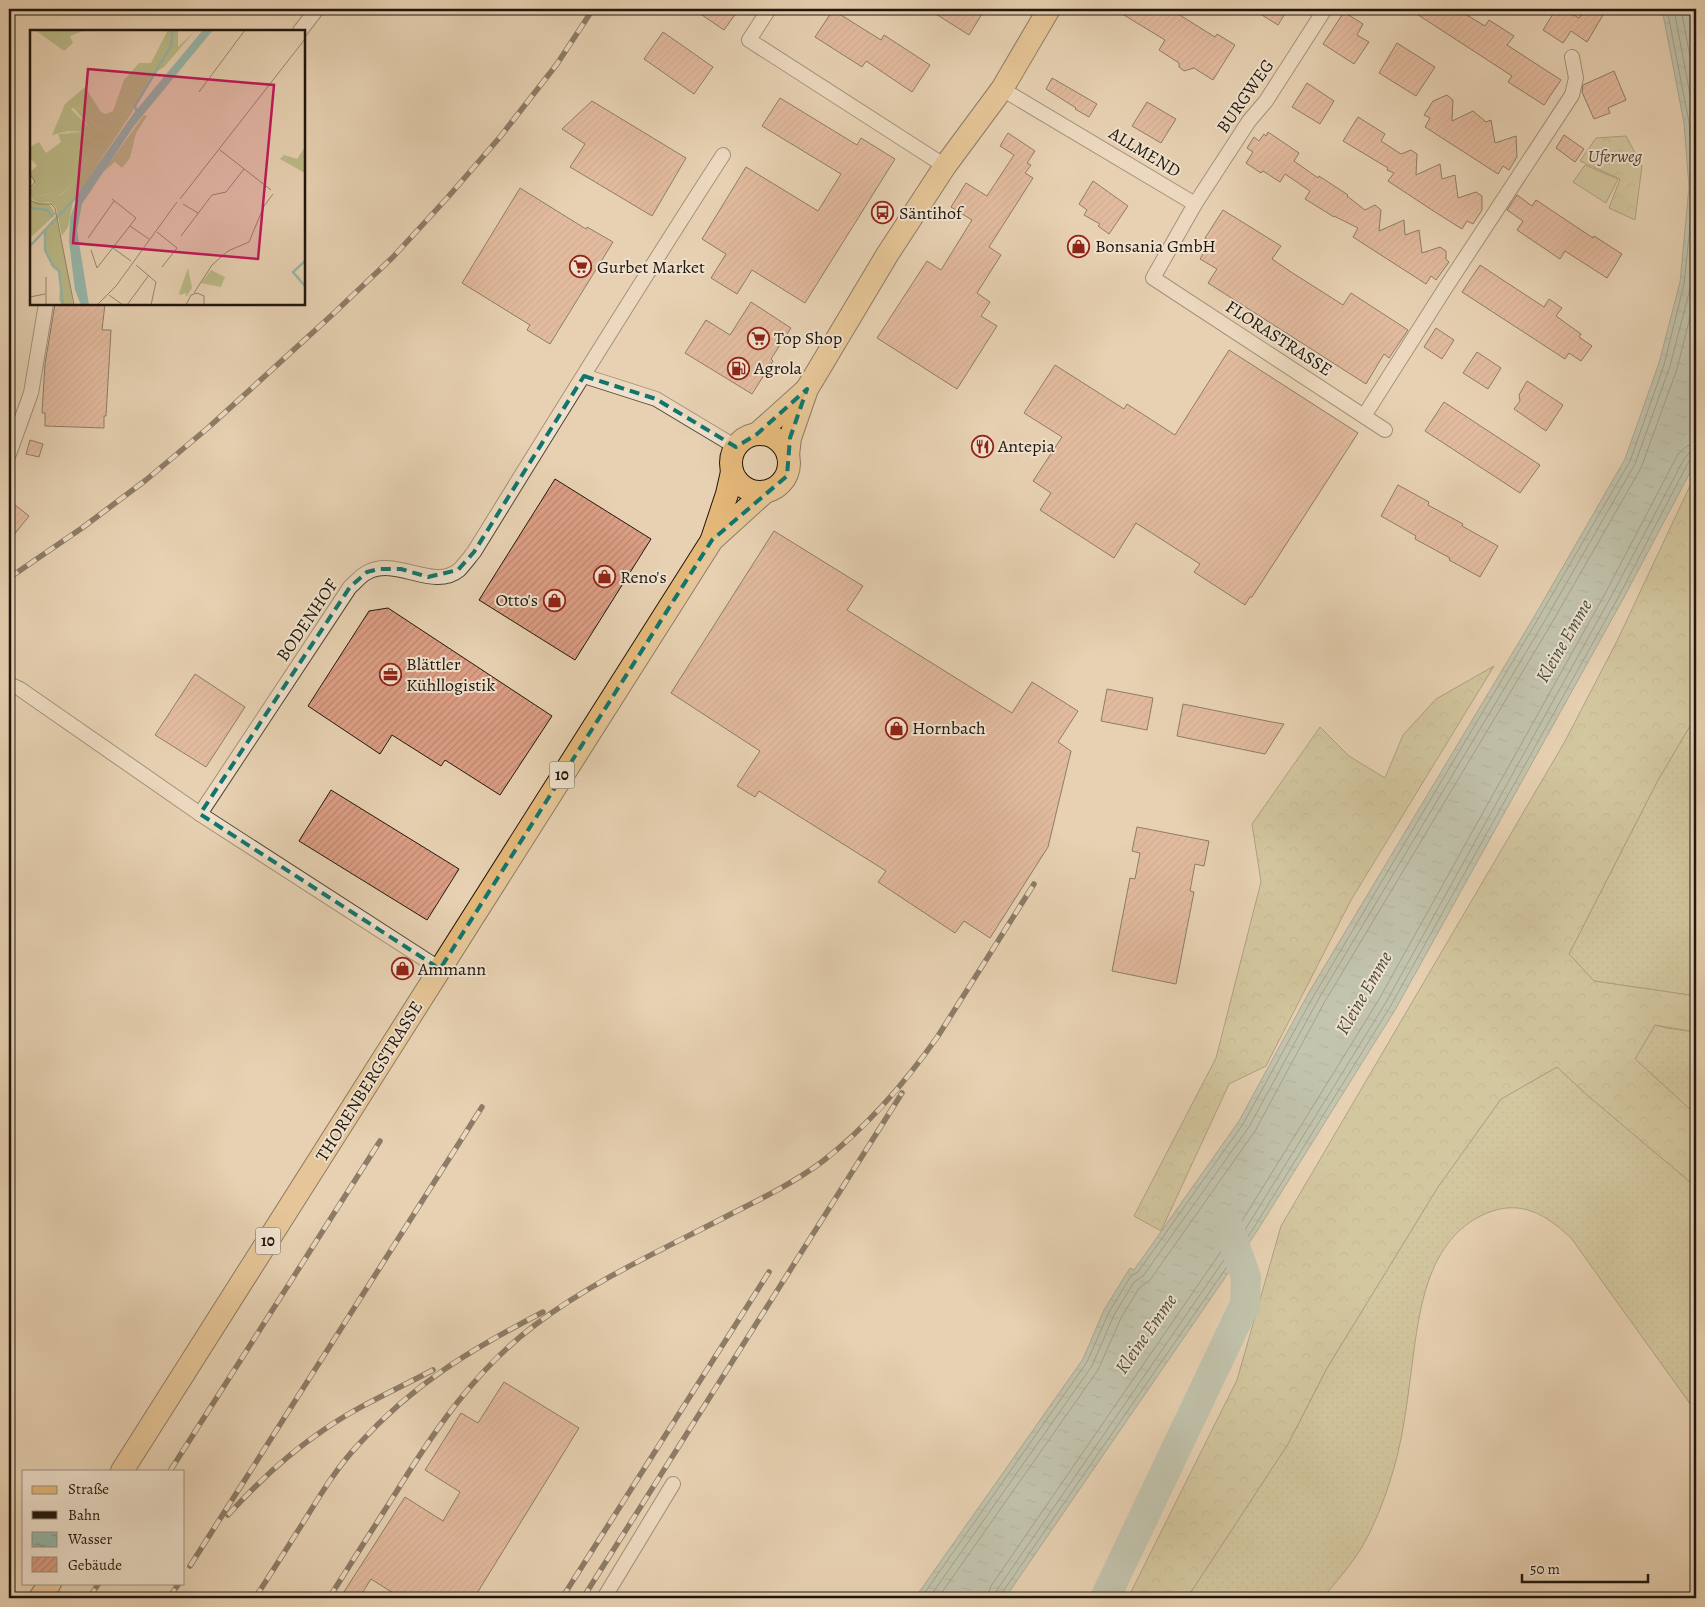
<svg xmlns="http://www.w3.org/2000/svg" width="1705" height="1607" viewBox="0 0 1705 1607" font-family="Alegreya,serif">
<defs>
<pattern id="grass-dots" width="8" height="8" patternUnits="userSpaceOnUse" patternTransform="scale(1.25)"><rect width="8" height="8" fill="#bbba88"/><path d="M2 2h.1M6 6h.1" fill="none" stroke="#a09f74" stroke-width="1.8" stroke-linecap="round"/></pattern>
<pattern id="forest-crowns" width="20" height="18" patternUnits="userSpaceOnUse" patternTransform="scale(1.25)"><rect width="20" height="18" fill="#bbba88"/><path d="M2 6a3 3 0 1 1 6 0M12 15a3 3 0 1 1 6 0" fill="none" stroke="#a09f74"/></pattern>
<pattern id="water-ripples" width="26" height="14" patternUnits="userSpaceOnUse" patternTransform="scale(1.25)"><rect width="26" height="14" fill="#97b7ab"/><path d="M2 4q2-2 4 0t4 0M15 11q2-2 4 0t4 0" fill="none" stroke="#7b948a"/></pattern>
<pattern id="building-hatch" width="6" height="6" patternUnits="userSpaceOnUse" patternTransform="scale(1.25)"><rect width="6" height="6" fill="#dc9e84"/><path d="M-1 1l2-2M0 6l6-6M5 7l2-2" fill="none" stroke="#bc8771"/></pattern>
</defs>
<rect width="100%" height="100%" fill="#e7d1b2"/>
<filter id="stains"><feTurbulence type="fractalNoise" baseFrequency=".004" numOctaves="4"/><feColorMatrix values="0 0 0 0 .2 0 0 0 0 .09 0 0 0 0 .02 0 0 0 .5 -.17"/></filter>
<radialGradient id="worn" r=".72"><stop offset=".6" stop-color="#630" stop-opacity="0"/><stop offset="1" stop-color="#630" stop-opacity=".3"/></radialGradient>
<g fill="url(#grass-dots)" stroke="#6e684a">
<path d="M1696 716V996L1594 981 1569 954 1658 780Z"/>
<path d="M1655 1025 1666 1028 1696 1032V1115L1635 1059Z"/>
<path d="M1557 1067 1587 1095 1696 1187V1412L1571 1238C1546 1215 1522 1199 1487 1213 1420 1241 1418 1327 1409 1388 1405 1419 1400 1451 1390 1481 1383 1503 1374 1526 1362 1547 1351 1565 1336 1582 1323 1598H1187L1288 1444 1327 1368 1438 1187 1501 1099Z"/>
</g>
<g fill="url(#forest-crowns)" stroke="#6e684a">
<path d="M1626 136 1642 166 1635 220 1609 208 1620 179 1580 161 1596 138Z"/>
<path d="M1696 473V716L1658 780 1569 954 1594 981 1696 996V1032L1655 1025 1635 1059 1696 1115V1187L1587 1095 1557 1067 1501 1099 1438 1187 1327 1368 1288 1444 1187 1598H1128L1237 1380 1281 1226 1564 743 1617 641Z"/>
<path d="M1494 666 1351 900 1266 1066 1229 1084 1161 1231 1134 1216 1216 1058 1261 882 1252 824 1320 727 1349 756 1385 778 1403 735 1436 699Z"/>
</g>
<path fill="#bbba88" stroke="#6e684a" d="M1585 165 1618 179 1606 203 1573 182Z"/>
<path fill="url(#water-ripples)" stroke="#67776c" d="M1662 9H1696V457L1693 467 1623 599 1395 1010 1257 1231 1005 1598H915L1083 1359 1104 1310 1130 1268 1134 1270 1239 1121 1308 994 1534 617 1625 459 1659 363 1680 282 1689 187 1684 123Z"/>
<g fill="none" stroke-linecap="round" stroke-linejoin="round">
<g stroke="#5c665c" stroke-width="1">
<path d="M1674 9 1695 121 1696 139"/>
<path d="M1681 9 1696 88"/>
<path d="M921 1598 1087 1362 1109 1312 1131 1276 1138 1272 1243 1124 1313 997 1538 619 1630 461 1664 365 1684 284 1694 188 1689 122 1667 9"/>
<path d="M929 1598 1092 1366 1114 1315 1134 1282 1143 1276 1249 1127 1318 1000 1544 622 1635 464 1670 366 1691 285 1696 226"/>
<path d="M938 1598 1098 1370 1121 1318 1139 1288 1150 1280 1255 1131 1324 1003 1550 626 1641 468 1677 369 1696 293"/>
<path d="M987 1598 991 1586 1242 1221 1378 1001 1607 590 1678 454 1687 446 1696 444"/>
<path d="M995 1598 997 1590 1248 1225 1385 1004 1613 593 1684 459 1689 453 1696 452"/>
<path d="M1001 1598 1002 1593 1253 1229 1390 1007 1619 596 1689 461 1692 459 1696 458"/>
</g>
<path stroke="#97b7ab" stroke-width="30" d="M1105 1598 1245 1304 1246 1277 1226 1221"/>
</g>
<g fill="url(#building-hatch)" stroke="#20160d">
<path d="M693 9H739L724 30Z"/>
<path d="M928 9H985L969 35Z"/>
<path d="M1114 9H1170L1215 37 1217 34 1235 45 1213 80 1194 68 1184 71 1179 67V63L1159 50 1165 40Z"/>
<path d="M1252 9H1288L1278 25Z"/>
<path d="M1409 9H1457L1485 26 1489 20 1514 36 1507 45 1561 80 1544 105 1508 82 1512 76Z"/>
<path d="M1556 9H1563L1579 18 1585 9H1592L1603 15 1587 42 1571 31 1563 43 1543 30Z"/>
<path d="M833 10 881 40 884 35 930 65 912 92 866 61 862 67 815 37Z"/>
<path d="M1344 12 1363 24 1357 35 1369 42 1354 64 1323 44Z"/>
<path d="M663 32 713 67 694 94 644 59Z"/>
<path d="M1397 43 1435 67 1416 96 1379 73Z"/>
<path d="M1614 71 1626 100 1608 108 1610 113 1594 119 1582 92 1583 85Z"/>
<path d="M1052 78 1097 104 1089 117 1075 109 1076 108 1046 89Z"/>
<path d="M1307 83 1334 101 1320 124 1292 107Z"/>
<path d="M1447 95 1453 100 1452 121 1473 111 1486 122 1491 120 1495 143 1516 136 1517 157 1509 170 1503 166 1498 174 1425 127 1430 118 1424 115 1433 101Z"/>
<path d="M780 98 857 145 861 138 895 159 805 303 752 270 737 294 711 278 726 254 702 239 746 167 818 211 841 174 762 126Z"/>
<path d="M592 101 686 158 652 216 570 167 585 144 562 129Z"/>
<path d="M1147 102 1176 119 1161 143 1132 126Z"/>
<path d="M1358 117 1385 134 1381 141 1401 154 1411 150 1417 154 1416 175 1440 164 1442 179 1455 175 1458 198 1476 192 1482 196V210L1473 224 1467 221 1462 229 1435 212 1388 181 1394 173 1387 170 1388 168 1343 141Z"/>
<path d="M1268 132 1299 153 1294 161 1318 178 1319 176 1348 195 1347 196 1365 210 1375 205 1381 210 1379 231 1404 220 1405 235 1419 230 1422 253 1440 247 1446 251V259L1449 262 1436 280 1431 276 1426 284 1353 237 1358 228 1334 216V217L1305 199 1310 191 1285 174 1280 182 1263 171 1261 173 1246 163 1253 152 1247 148 1254 137 1259 141 1264 134 1266 136Z"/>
<path d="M1008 133 1035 151 1027 163 1031 165 1025 173 1033 178 989 247 1001 255 977 293 990 302 981 316 997 326 957 389 877 338 927 261 941 270 972 220 951 207 966 183 987 196 1014 155 1000 146Z"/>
<path d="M1564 135 1584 149 1575 162 1556 148Z"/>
<path d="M1093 181 1128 206 1109 234 1098 226 1100 224 1084 215 1087 210 1079 204Z"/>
<path d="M520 188 586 229 587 227 613 242 550 344 527 330 530 325 462 283Z"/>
<path d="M1517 195 1532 206 1536 200 1593 238 1594 236 1622 254 1607 278 1565 251 1560 259 1517 230 1523 221 1507 210Z"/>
<path d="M1223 210 1281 246 1272 259 1291 272 1343 305 1351 293 1408 330 1389 358 1384 354 1366 384 1208 283 1217 269 1200 259 1210 241 1205 238Z"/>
<path d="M1480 265 1544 307 1549 299 1562 308 1556 316 1581 334 1579 337 1592 346 1581 361 1569 353 1565 359 1462 292Z"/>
<path d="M751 302 791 328 771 359 773 361 752 394 685 353 706 320 730 335Z"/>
<path d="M55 304H105L102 330H111L106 416H104V428L45 426V413H42L45 364Z"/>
<path d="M1436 328 1454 340 1442 359 1424 347Z"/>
<path d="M1229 350 1358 433 1252 597H1250L1245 605 1194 572 1200 564 1136 523 1114 558 1040 510 1051 493 1033 481 1062 437 1024 413 1055 365 1124 409 1127 404 1175 435Z"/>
<path d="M1477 352 1501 368 1488 389 1463 373Z"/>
<path d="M1527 381 1563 405 1546 431 1514 409 1520 401 1519 395Z"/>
<path d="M1444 402 1540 465 1520 493 1425 431Z"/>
<path d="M30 440 43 444 39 457 26 454Z"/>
<path d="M555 479 651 539 575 660 479 600Z"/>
<path d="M1398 485 1429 502 1428 505 1463 524 1462 526 1498 546 1480 577 1449 560 1450 558 1415 539 1416 536 1381 516Z"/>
<path d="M9 500 29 516 9 541Z"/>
<path d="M774 531 863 586 847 610 1012 713 1032 682 1078 711 1058 742 1071 751 1048 847 990 938 964 921 955 933 878 882 886 871 759 791 755 797 737 786 760 751 671 693Z"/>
<path d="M388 608 552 716 500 795 445 760 441 766 392 735 380 754 308 706 369 611Z"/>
<path d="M195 674 245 707 206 767 155 735Z"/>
<path d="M1107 689 1153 698 1147 730 1101 721Z"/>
<path d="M1183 704 1272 722 1284 724 1265 754 1177 736Z"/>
<path d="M331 790 459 869 427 920 299 841Z"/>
<path d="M1137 827 1209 841 1204 866 1195 864 1190 891 1194 892 1176 984 1112 971 1130 878 1135 879 1140 853 1132 851Z"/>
<path d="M504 1382 579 1428 474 1598H401L371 1579 359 1598H340L405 1497 443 1521 460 1492 425 1470 461 1413 478 1423Z"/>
</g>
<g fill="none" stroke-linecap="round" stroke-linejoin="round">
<defs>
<g id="minor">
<path d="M769 9 749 40 945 166"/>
<path d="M1325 9 1266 101 1249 121 1195 204 1153 278 1385 430"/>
<path d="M300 31 317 9"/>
<path d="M1002 89 1195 204"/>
<path d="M584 376 656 399 736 447"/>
<path d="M1364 416 1446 287 1572 95 1576 78 1572 57"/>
<path d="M9 454 31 393 46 304"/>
<path d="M9 684 20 689 200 814 440 969"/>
<path d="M200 814 350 587C355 583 361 575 368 572 397 557 433 591 459 570 464 565 469 558 474 552 556 419 638 286 723 155"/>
<path d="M604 1598 673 1484"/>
</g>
<g id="primary">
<circle cx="760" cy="463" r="29"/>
<path d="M757 434 806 390"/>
<path d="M788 455 790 438 807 389 887 255 945 166 1002 89 1049 9"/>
<path d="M712 539 727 494 732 472"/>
<path d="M122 1471 712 540 765 492"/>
<path d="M40 1598 50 1583"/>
</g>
</defs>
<use href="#minor" stroke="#524536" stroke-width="16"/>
<use href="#primary" stroke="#20160d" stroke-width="24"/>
<use href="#minor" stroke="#efe1cd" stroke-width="14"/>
<use href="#primary" stroke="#e4b879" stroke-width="22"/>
<defs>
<g id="rail">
<path d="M9 578 82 528 146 480 209 427 333 314 393 257 448 197 500 137 557 64 593 9"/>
<path d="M170 1471 380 1141"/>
<path d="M228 1515C257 1483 289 1453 325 1429 358 1406 397 1389 433 1370"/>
<path d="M190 1566 482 1107"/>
<path d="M89 1598 99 1583"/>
<path d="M169 1598 179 1583"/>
<path d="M255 1598C272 1572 289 1545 306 1518 322 1492 338 1466 359 1444 414 1383 472 1349 543 1312"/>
<path d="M329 1598C351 1563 373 1529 395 1494 434 1431 475 1370 535 1325 594 1280 666 1248 731 1214 763 1198 795 1182 823 1161 869 1125 905 1083 938 1036L1034 884"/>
<path d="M562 1598 769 1272"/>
<path d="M583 1598 902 1093"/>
</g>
</defs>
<use href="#rail" stroke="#20160d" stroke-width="5.5"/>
<use href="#rail" stroke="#efe1cd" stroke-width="4" stroke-dasharray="11" stroke-linecap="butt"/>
</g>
<path d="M0 0H1705V1607H0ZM584 376 656 399 736 447 757 434 807 389 790 438 787 476 712 540 440 969 200 814 350 587 367 572 379 569H401L428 577 458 570 474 552Z" fill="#e7d1b2" fill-opacity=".55" fill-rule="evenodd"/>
<path fill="none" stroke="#0f766e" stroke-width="4" stroke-dasharray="10 6" stroke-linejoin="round" d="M584 376 656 399 736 447 757 434 807 389 790 438 787 476 712 540 440 969 200 814 350 587 367 572 379 569H401L428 577 458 570 474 552Z"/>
<defs>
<symbol id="bus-ring" viewBox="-11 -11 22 22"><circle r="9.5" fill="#efe1cd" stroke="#8f2418" stroke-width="1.5"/><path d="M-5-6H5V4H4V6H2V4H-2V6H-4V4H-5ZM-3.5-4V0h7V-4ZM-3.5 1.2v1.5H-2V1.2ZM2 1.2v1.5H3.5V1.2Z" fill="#8f2418"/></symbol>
<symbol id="shop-ring" viewBox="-11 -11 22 22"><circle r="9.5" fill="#efe1cd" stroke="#8f2418" stroke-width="1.5"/><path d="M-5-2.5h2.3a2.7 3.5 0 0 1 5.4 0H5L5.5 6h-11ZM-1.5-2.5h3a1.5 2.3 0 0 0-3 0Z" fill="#8f2418"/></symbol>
<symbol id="supermarket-ring" viewBox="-11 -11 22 22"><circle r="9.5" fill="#efe1cd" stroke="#8f2418" stroke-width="1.5"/><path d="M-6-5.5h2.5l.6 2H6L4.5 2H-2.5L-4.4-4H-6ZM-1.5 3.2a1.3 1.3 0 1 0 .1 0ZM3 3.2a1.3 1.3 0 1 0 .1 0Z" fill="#8f2418"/></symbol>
<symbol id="fuel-ring" viewBox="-11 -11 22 22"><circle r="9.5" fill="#efe1cd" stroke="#8f2418" stroke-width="1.5"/><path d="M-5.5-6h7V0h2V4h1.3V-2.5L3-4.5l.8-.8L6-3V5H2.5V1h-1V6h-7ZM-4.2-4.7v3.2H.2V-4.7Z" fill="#8f2418"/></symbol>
<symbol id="restaurant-ring" viewBox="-11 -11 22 22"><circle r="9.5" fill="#efe1cd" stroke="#8f2418" stroke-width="1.5"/><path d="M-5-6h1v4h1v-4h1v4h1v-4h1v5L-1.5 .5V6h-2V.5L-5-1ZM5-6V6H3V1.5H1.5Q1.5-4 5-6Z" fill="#8f2418"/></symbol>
<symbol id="office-ring" viewBox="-11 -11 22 22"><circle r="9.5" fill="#efe1cd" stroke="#8f2418" stroke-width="1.5"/><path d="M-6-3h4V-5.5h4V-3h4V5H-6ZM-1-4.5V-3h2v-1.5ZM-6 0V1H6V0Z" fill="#8f2418"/></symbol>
</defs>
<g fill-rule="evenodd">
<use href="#bus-ring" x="870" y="200" width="25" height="25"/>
<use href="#shop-ring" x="1066" y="234" width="25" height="25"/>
<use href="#supermarket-ring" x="568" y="254" width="25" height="25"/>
<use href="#supermarket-ring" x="746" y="326" width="25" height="25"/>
<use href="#fuel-ring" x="726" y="356" width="25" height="25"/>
<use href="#restaurant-ring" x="970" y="434" width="25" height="25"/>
<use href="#shop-ring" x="592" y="564" width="25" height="25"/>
<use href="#shop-ring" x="542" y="588" width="25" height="25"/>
<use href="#office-ring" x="378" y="662" width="25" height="25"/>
<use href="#shop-ring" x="884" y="716" width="25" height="25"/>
<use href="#shop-ring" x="390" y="956" width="25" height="25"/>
</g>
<g text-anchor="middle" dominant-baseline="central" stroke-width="4" stroke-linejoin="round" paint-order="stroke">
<g fill="#efe1cd" stroke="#5e5347" stroke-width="1">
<rect x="549.5" y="761.5" width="25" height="27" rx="4"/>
<rect x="255.5" y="1227.5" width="25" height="27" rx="4"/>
</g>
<g font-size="16" font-weight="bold" fill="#20160d">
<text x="562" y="775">10</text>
<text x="268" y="1241">10</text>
</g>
<g font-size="18" fill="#20160d" stroke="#efe1cd">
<text transform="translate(1245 96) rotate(-55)">BURGWEG</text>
<text transform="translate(1145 152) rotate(31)">ALLMEND</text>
<text transform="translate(1279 338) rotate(33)">FLORASTRASSE</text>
<text transform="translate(307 620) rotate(-56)">BODENHOF</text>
<text transform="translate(369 1081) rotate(-58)">THORENBERGSTRASSE</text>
</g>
<g font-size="18" font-style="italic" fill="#4e4732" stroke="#efe1cd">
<text x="1615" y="156">Uferweg</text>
</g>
<g font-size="18" fill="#20160d" stroke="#efe1cd" text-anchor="start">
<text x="899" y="213">Säntihof</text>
<text x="1095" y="246">Bonsania GmbH</text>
<text x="597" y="267">Gurbet Market</text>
<text x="774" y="338">Top Shop</text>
<text x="754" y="368">Agrola</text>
<text x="998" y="446">Antepia</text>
<text x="620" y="577">Reno's</text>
<text x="538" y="600" text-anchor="end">Otto's</text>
<text x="406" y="664">Blättler<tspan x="406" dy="21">Kühllogistik</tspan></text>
<text x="912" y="728">Hornbach</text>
<text x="418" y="969">Ammann</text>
</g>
<g font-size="19" font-style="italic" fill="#4a4e44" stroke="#efe1cd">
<text transform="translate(1564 641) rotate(-60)">Kleine Emme</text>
<text transform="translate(1364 993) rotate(-60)">Kleine Emme</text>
<text transform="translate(1146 1334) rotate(-55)">Kleine Emme</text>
</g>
</g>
<g transform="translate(30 30)">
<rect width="275" height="275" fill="#e7d1b2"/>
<path d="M109 33 116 43 76 96 69 99 46 76 41 79 61 99 58 102 38 101 22 105 35 74 55 57 71 82 76 84 83 81 94 50ZM28 104H47L67 111 39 157 29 166 19 164 0 168V159L5 154 0 142 7 136 0 128V117L9 112 16 123 31 112ZM275 117V143L250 129 254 125 267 129ZM181 240 195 247 191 257 171 253Z" fill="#bbba88"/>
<path d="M5 0H55L40 6 43 13 34 21ZM138 0H148V17L164 2 134 37 122 44 101 84 43 172 38 197 32 206 26 177 19 172 9 173 0 168 20 164 30 166 39 157 67 111 47 104 27 103 58 102 61 99 42 76H46L69 99 76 96 115 43 109 33H121ZM114 85 117 86 106 103 100 128 92 138 85 132 72 143ZM0 171 19 174 26 184 0 208ZM26 186 39 249 43 275H32L29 270 31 244 24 239 15 221V199ZM158 238 162 258 156 267V263L150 265 149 263Z" fill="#bbba88"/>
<path d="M173 0H183L104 96 52 174 47 200 59 275H51L45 260 39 211 40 188 49 162 103 84Z" fill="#97b7ab"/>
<path fill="none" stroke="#97b7ab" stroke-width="2.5" d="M107 84 105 76 141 16 143 0M0 178 17 180 23 187M15 199V220L23 236 29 239M0 216 49 164M275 231 263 242 275 256M29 240 33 275"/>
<path fill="none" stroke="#978670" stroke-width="1" d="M169 62 215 0M190 120 241 160M0 144 5 152 0 158M150 169 275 9M0 170 8 174H21L25 178 44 275M153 174 168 183M100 196 119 209M127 202 147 218 132 237M151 206 182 165 196 162 214 139M58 208 84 171M83 218 101 231M61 220 67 238 106 188 82 169M106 235 126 252 121 275M164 263 182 235 198 221 219 212 234 176 243 164M79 265 93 275M0 267 15 264M16 275V247M67 275 86 256 147 172M97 275 119 245M156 275 161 265 167 263 174 266V275"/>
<path fill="#c2185b" fill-opacity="0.15" stroke="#c2185b" stroke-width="2.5" d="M58 39 244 55 228 229 43 213Z"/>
<rect width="275" height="275" fill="none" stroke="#20160d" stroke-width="2.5"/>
</g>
<rect width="1705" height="1607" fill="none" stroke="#e7d1b2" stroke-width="30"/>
<rect x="10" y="10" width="1685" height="1587" fill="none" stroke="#20160d" stroke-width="2.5"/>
<rect x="15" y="15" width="1675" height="1577" fill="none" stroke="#20160d"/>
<rect x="22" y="1470" width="162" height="115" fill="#efe1cd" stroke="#9c9080"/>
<rect x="32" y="1486" width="25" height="8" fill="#e4b879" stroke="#9c9080"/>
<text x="68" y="1494" font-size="15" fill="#20160d">Straße</text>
<rect x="32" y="1511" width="25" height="8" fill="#20160d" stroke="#9c9080"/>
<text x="68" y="1520" font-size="15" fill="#20160d">Bahn</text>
<rect x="32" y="1532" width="25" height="15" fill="url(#water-ripples)" stroke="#9c9080"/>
<text x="68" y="1544" font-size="15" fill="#20160d">Wasser</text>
<rect x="32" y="1557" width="25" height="15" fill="url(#building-hatch)" stroke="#9c9080"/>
<text x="68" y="1570" font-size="15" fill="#20160d">Gebäude</text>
<path d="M1522 1574v8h126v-8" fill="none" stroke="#20160d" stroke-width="2.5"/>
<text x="1530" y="1574" font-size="15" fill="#20160d" stroke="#efe1cd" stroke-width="4" paint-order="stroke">50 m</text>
<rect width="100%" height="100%" filter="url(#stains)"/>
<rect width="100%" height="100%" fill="url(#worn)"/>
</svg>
